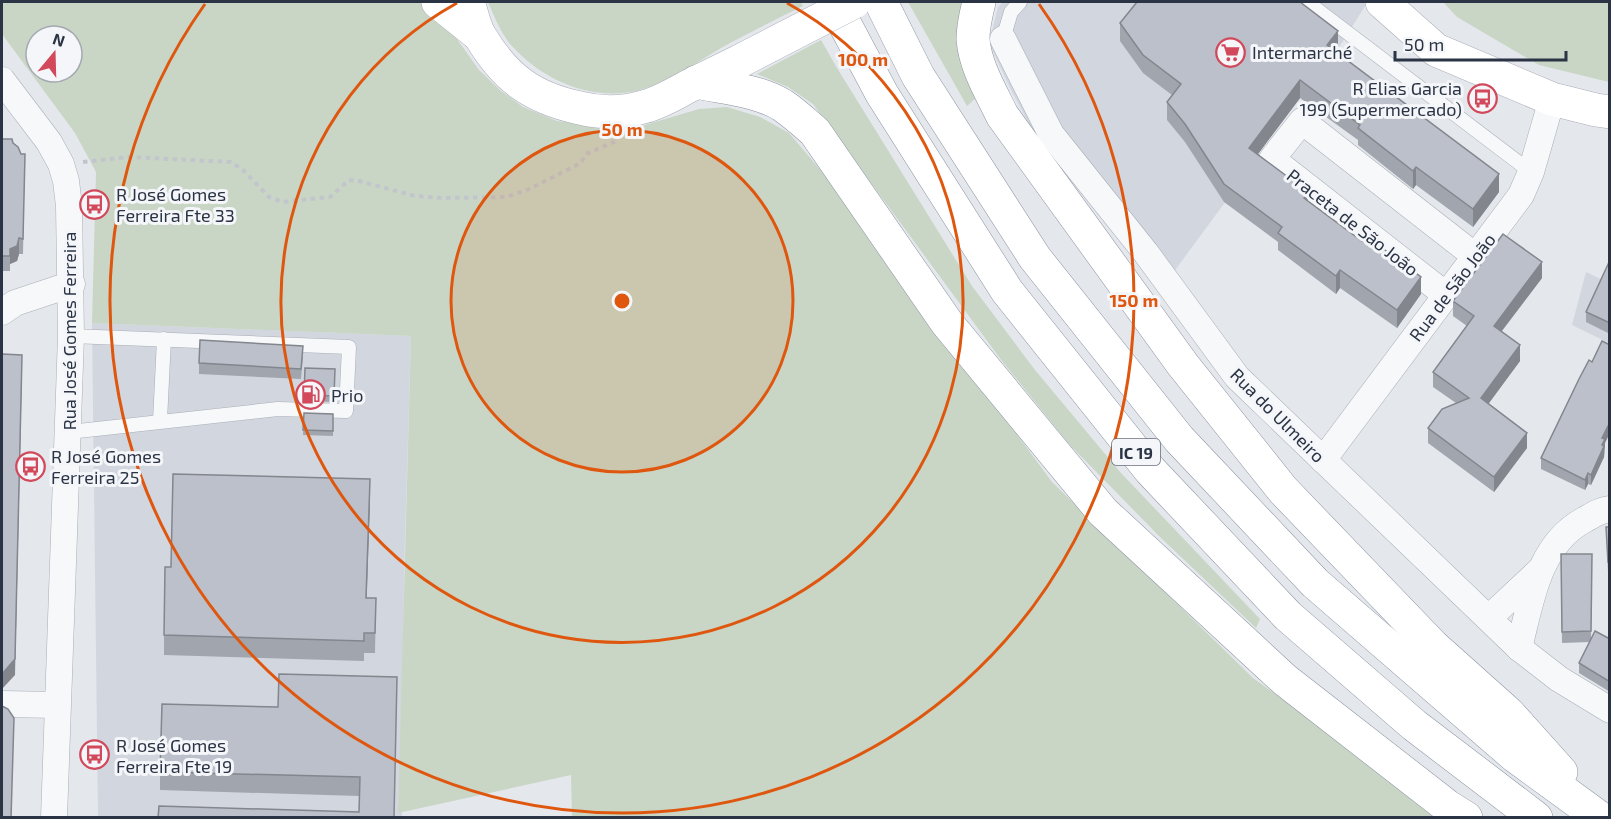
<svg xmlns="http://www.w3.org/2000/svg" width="1611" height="819" viewBox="0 0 1611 819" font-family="'Exo 2',sans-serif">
<rect width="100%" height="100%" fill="#e4e7ec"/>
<g fill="#d2d6de">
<path d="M1003 2H1364L1367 3 1338 49 1255 157 1251 167 1159 292 1029 124 1010 88 989 43 998 7Z"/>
<path d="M1586 272 1609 283V343L1572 325Z"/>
<path d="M92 323 411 336 404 573 402 817H98Z"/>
</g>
<g fill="#c9d6c5" fill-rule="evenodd">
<path d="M2 2H419L435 12 447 25 479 70 501 91 523 107 557 121 628 130 699 109 727 107 760 117 789 133 824 174 1052 482 1253 678 1445 817 572 818 571 775 398 813 411 336 92 323 96 172 75 133 2 34ZM36 36H72V72H36Z"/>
<path d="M488 2H801L803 6C779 18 754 30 730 43 699 60 665 86 631 92 586 99 542 79 512 46 501 34 494 16 488 2Z"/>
<path d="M908 2H963L978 96 967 106Z"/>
<path d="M1443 2H1609V82L1539 65 1457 17Z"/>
<path d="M821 40 837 68 972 286 1035 370 1121 473 1260 619 1256 628 1159 536 1069 444 1002 361 813 104 788 87 757 74Z"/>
</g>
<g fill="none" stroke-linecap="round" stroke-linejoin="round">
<defs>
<g id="lane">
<path d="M1307 2 1531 172"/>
<path d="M1003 39 1011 12 1020 2"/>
<path d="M160 421 164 339"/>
<path d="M69 432 278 409 346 411 349 347 71 336"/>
</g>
<g id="street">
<path d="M1003 39 1051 134 1146 253 1237 377 1519 648 1559 679 1610 710"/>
<path d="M2 80 49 142 61 164 66 181 69 206 71 336 54 818"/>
<path d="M1446 295 1272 159 1302 121 1475 256"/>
<path d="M2 312 15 303 72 284"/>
<path d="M1323 460 1521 195 1531 172 1552 99"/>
<path d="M1489 618 1539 571"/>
<path d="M1519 648C1531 601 1538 545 1584 520 1593 515 1600 510 1610 509"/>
<path d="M2 704 57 705"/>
</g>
<g id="secondary">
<path d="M438 2 478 34"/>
<path d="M468 2C472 13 474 26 480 36 505 78 532 98 580 108 600 113 623 113 643 107 660 103 677 92 693 84 709 76 726 68 742 60"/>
<path d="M1382 2 1436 50 1552 99 1596 110 1610 112"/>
</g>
<g id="highway">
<path d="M833 2 882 94 1007 291 1150 470 1288 616 1414 725 1536 818"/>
<path d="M881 2 918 76 1035 258 1179 439 1315 583 1515 756 1600 818"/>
<path d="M979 2C976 14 973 27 973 39 975 66 991 92 1002 115L1183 365 1283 490 1433 646 1508 713 1561 772"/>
<path d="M696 82C724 88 757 90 782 105 794 113 805 123 815 132L947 323 1103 512 1285 680 1447 806 1466 818"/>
</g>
</defs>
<use href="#lane" stroke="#a9aeb7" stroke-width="15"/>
<use href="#street" stroke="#a9aeb7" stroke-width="27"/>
<use href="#secondary" stroke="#a9aeb7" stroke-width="34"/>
<use href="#highway" stroke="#8b94a3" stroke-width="34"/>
<path stroke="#c2c5cb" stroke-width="4" stroke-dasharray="4.5 4.5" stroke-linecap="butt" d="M83 162 129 157 231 162 243 170 269 197 283 202 330 197 349 180 359 181 415 196 442 198 506 197 527 190 581 163 586 154 618 140"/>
<use href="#lane" stroke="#f7f8fa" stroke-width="14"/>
<use href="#street" stroke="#f7f8fa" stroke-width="26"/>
<use href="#secondary" stroke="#fff" stroke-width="33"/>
<use href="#highway" stroke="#fff" stroke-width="33"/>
<defs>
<path id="secondary-bridge" d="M742 60 854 2"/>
</defs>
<use href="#secondary-bridge" stroke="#a9aeb7" stroke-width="34" stroke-linecap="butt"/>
<use href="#secondary-bridge" stroke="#fff" stroke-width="33"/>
</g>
<g fill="#a1a5ae">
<path d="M1120 23 1338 49 1336 52 1499 192 1473 227 1416 185 1413 189 1358 145V140L1300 98 1258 154 1308 201 1421 294 1397 328 1340 288 1336 294 1278 250V242L1224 202 1185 142 1167 120V102L1172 95 1143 73 1120 41Z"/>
<path d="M2 139 13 143 21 154H25L23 254H19L17 261 10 264V271H2Z"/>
<path d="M1610 260V334L1586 322V312Z"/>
<path d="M1542 278 1502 331 1520 361 1488 404 1527 448 1494 492 1428 443V428L1456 403 1433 387V372L1467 326 1453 316V301Z"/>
<path d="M303 357 301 379 199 374V363Z"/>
<path d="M305 368 335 369 334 402 304 401Z"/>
<path d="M304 413 333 414V436L303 435Z"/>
<path d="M1605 443 1604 457 1591 485 1588 484 1585 490 1541 469V458Z"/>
<path d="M370 499 366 598H376L375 653H364V661L164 655V635Z"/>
<path d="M1606 527H1610V572H1608Z"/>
<path d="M1561 554H1592L1591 640 1610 639V692L1579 673V663L1590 642 1562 643Z"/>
<path d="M397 677 359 812V796L160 790V772L278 707Z"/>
</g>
<g fill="#83868d">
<path d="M1338 31V49L1327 63V45Z"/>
<path d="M1300 80V98L1249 166V148Z"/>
<path d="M1416 167V185L1413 189V171Z"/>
<path d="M1499 174V192L1473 227V209Z"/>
<path d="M1308 192V209L1304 198Z"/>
<path d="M19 238V254L17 261 10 264V271V249Z"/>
<path d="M1542 262V278L1494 341V326Z"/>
<path d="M1340 270V288L1336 294V276Z"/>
<path d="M1421 277V294L1397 328V310Z"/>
<path d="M1520 345V361L1481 414V398Z"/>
<path d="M22 370 15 675 2 689V674Z"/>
<path d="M1610 422V433L1605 443 1604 457 1591 485V475L1602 438Z"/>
<path d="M1527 433V448L1494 492V477Z"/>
<path d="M1588 473V484L1585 490V480Z"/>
<path d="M370 479V499L366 617V598Z"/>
</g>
<g fill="#bbc0ca" stroke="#83868d" stroke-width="1.5">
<path d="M1137 2H1300L1338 31 1327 45 1499 174 1473 209 1416 167 1413 171 1358 128 1360 125 1300 80 1249 148 1308 192 1304 198 1362 241 1365 235 1421 277 1397 310 1340 270 1336 276 1278 233 1282 227 1224 184 1185 124 1167 102 1181 84 1143 55 1120 23Z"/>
<path d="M2 139H12L13 143 18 147 21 154H25L23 239 19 238 17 246 10 249V256H2Z"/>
<path d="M1503 234 1542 262 1494 326 1520 345 1481 398 1527 433 1494 477 1428 428 1442 409 1469 398 1433 372 1474 316 1453 301Z"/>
<path d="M1610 260V323L1586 312Z"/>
<path d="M200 340 303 346 301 369 199 363Z"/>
<path d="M1602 341 1610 345V422L1602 438 1605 439 1602 445 1604 446 1591 475 1588 473 1585 480 1541 458 1579 379 1589 360 1592 362Z"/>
<path d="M2 354 22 355 15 659 2 674Z"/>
<path d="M305 368 335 369 334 396 304 395Z"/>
<path d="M304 413 333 414V431L303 430Z"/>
<path d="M173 474 370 479 366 598H376L375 633H364V641L164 635 165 567H171Z"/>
<path d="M1606 527H1610V562H1608Z"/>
<path d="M1561 554H1592L1591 631 1562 632Z"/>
<path d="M1595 631 1610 639V682L1579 663Z"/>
<path d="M279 674 397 677 394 818H158L159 806 359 812 360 777 160 772 162 704 278 707Z"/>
<path d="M2 706 8 709 14 718 11 818H2Z"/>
</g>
<circle cx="622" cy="301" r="171" fill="#df570f" fill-opacity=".12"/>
<g fill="none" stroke="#df570f" stroke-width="3">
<circle cx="622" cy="301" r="171"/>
<path d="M787 3A341 341 0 1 1 457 3"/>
<path d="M1039 4A512 512 0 1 1 205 4"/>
</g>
<defs>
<symbol id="supermarket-ring" viewBox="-11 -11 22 22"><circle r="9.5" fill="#f4f6f9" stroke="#d1495b" stroke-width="1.5"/><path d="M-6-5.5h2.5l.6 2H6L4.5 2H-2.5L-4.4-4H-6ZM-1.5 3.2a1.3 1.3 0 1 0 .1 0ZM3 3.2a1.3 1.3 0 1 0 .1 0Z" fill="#d1495b"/></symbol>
<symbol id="bus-ring" viewBox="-11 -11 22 22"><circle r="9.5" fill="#f4f6f9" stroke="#d1495b" stroke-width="1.5"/><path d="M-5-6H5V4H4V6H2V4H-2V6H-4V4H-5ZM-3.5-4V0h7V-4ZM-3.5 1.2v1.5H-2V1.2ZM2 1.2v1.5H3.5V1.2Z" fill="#d1495b"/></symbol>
<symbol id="fuel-ring" viewBox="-11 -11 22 22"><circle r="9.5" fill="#f4f6f9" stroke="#d1495b" stroke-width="1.5"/><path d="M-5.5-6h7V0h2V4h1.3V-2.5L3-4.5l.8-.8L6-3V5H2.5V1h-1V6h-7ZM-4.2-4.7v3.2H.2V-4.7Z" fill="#d1495b"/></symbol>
</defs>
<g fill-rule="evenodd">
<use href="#supermarket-ring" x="1214" y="36" width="33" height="33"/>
<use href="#bus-ring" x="1466" y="82" width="33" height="33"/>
<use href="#bus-ring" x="78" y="188" width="33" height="33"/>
<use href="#fuel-ring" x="294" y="378" width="33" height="33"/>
<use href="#bus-ring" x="14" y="450" width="33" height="33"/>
<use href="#bus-ring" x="78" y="738" width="33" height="33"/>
</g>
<g text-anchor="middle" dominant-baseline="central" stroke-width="6" stroke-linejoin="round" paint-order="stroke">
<rect fill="#f4f6f9" stroke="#676e7b" stroke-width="1.5" x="1112" y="439" width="48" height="26" rx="4.5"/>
<g font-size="16" font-weight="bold" fill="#2b3445">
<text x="1136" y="452">IC 19</text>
</g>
<g font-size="18" fill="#2b3445" stroke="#f4f6f9" text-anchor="start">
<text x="1252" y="52">Intermarché</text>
<text x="1462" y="88" text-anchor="end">R Elias Garcia<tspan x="1462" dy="21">199 (Supermercado)</tspan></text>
<text x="116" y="194">R José Gomes<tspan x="116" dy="21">Ferreira Fte 33</tspan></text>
<text x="331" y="395">Prio</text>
<text x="51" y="456">R José Gomes<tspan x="51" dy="21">Ferreira 25</tspan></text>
<text x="116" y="745">R José Gomes<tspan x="116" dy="21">Ferreira Fte 19</tspan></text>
</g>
<g font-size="18" fill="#2b3445" stroke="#f4f6f9">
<text transform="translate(1353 222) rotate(38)">Praceta de São João</text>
<text transform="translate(1452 287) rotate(-53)">Rua de São João</text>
<text transform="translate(69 331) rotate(-90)">Rua José Gomes Ferreira</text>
<text transform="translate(1278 415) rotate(45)">Rua do Ulmeiro</text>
</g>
</g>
<circle cx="622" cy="301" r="9" fill="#df570f" stroke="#f4f6f9" stroke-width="3"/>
<g font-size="18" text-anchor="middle" font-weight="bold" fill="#df570f" stroke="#f4f6f9" stroke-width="6" stroke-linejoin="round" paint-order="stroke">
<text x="863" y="66">100 m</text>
<text x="622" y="136">50 m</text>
<text x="1134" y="307">150 m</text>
</g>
<rect width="1611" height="819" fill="none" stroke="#2b3445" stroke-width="6"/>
<g transform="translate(54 54) rotate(19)"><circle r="28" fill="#f4f6f9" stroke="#a4a8b1" stroke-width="1.5"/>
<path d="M0-4.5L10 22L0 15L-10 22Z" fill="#d1495b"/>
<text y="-9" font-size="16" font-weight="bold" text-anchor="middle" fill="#2b3445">N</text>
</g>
<path d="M1395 51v9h171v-9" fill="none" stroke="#2b3445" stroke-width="3"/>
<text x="1404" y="51" font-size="18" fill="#2b3445" stroke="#f4f6f9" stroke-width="4.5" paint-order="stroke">50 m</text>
</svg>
